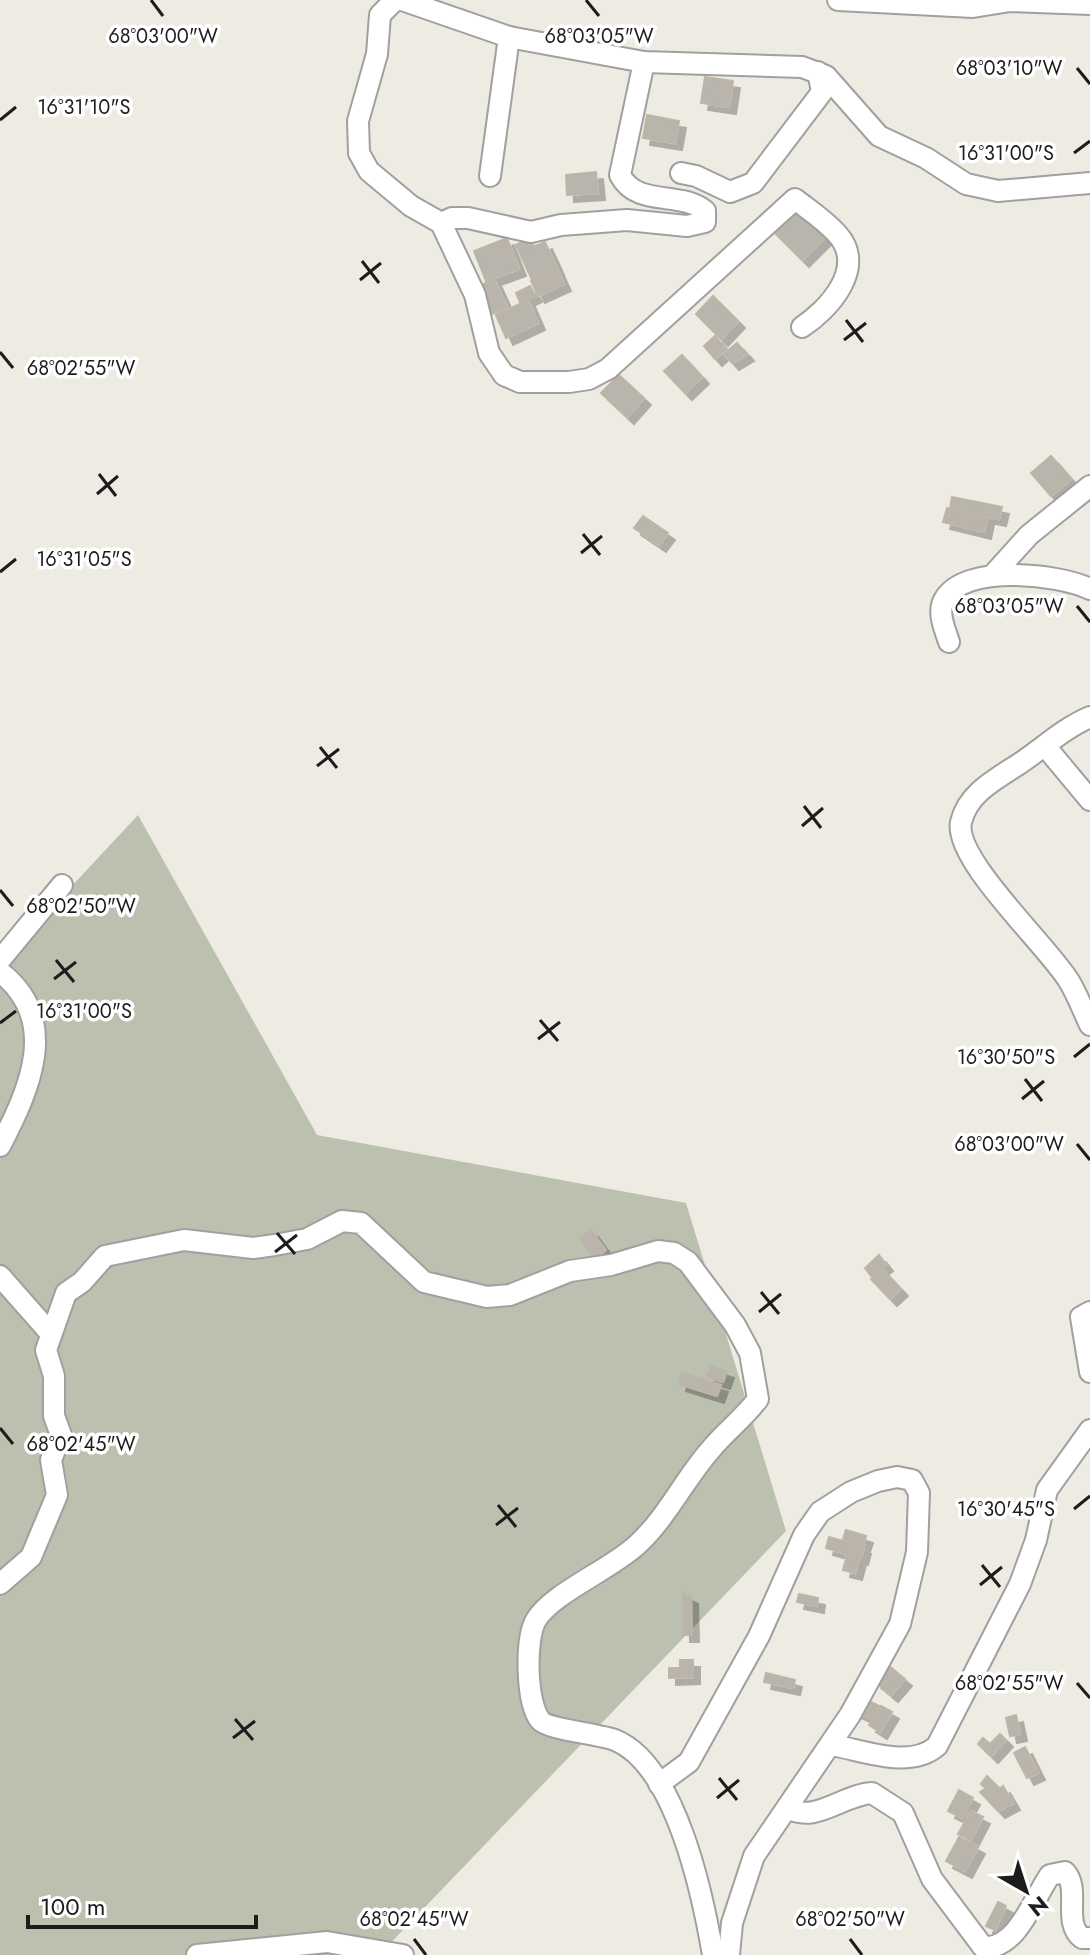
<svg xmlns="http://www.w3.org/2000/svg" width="1090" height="1955" viewBox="0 0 1090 1955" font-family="Jost,sans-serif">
<defs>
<filter id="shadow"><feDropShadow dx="7" dy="7" stdDeviation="0" flood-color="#0004"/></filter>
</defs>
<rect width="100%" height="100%" fill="#edebe2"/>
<path fill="#bcc0ae" d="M138 815 317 1135 686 1203 786 1531 379 1955H0V963Z"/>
<g fill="#b9b4ac" stroke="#bdb5a6" stroke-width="2" filter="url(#shadow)">
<path d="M705 77 733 81 729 107 701 103Z"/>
<path d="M647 115 679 121 675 143 643 138Z"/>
<path d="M596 172 598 193 567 195 566 175Z"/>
<path d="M799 205 828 234 802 260 772 230Z"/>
<path d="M507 238 519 269 486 281 474 251Z"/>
<path d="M530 238 534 247 545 242 557 268 532 280 516 245Z"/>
<path d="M557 269 564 284 538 296 531 281Z"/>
<path d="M494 279 507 307 492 314 479 286Z"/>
<path d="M530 286 535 295 520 302 516 293Z"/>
<path d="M713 296 738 321 721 339 696 314Z"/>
<path d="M528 300 538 323 506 338 496 315Z"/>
<path d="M715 336 726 349 715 359 704 346Z"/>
<path d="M737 343 747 354 732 363 724 354Z"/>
<path d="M682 355 702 377 685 393 664 371Z"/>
<path d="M619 375 644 398 627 417 601 393Z"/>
<path d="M1051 456 1071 479 1051 496 1031 473Z"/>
<path d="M952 497 1002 507 999 519 950 509Z"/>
<path d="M947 508 987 518 984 532 943 522Z"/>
<path d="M643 516 668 533 659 545 634 528Z"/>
<path d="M591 1230 606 1250 595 1259 580 1239Z"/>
<path d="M879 1255 886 1264 871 1276 865 1268Z"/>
<path d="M882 1269 901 1289 890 1299 871 1279Z"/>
<path d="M711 1366 727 1371 723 1382 707 1377Z"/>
<path d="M682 1373 721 1385 717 1396 679 1384Z"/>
<path d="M846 1530 866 1536 863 1545 843 1539Z"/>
<path d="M829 1537 864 1547 861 1558 826 1548Z"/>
<path d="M847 1555 859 1558 855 1573 843 1570Z"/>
<path d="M683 1593 691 1597 692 1635H683Z"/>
<path d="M799 1594 818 1598 817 1606 797 1602Z"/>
<path d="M680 1660H693V1677L669 1678V1668H680Z"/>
<path d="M888 1665 905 1679 891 1695 874 1681Z"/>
<path d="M766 1673 795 1680 793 1688 764 1682Z"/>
<path d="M861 1697 879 1706 872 1719 854 1711Z"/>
<path d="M881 1706 892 1712 880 1732 869 1725Z"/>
<path d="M1016 1715 1020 1734 1010 1736 1006 1718Z"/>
<path d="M1000 1734 1006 1740 991 1756 978 1744 983 1738 990 1744Z"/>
<path d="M1025 1747 1038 1773 1027 1778 1014 1753Z"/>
<path d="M987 1776 999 1788 993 1795 981 1784Z"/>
<path d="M1003 1786 1013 1803 998 1811 980 1792 985 1789 992 1795Z"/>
<path d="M959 1790 973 1798 962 1818 948 1811Z"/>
<path d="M971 1811 983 1817 971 1840 958 1834Z"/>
<path d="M959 1837 978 1847 965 1871 946 1861Z"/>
<path d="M998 1902 1006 1906 995 1930 986 1926Z"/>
</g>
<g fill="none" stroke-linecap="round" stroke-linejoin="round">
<defs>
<g id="minor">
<path d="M395 0 380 15 377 54 358 121 359 153 369 171 411 206 441 223 475 295 489 353 504 375 520 382H569L589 379 608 369 795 199C809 210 826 221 838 235 867 268 828 310 802 327"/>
<path d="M402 0 509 37 644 62 802 67 826 76 879 136 926 158 966 184 998 191 1090 183"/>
<path d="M838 0 973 7 1010 1 1090 4"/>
<path d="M681 173 696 176 730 192 753 183 822 92 818 72"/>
<path d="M490 176 509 37"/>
<path d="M441 223 452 218H468L531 232 561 225 627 220 687 226 705 222V211C680 190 637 208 620 175L644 62"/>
<path d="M992 576 1029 535 1090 486"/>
<path d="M949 642C945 629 937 613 944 600 964 563 1059 574 1090 589"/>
<path d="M1090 717C1064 728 1043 748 1019 764 996 779 968 793 961 822 953 859 1047 945 1069 981 1077 994 1083 1010 1090 1025"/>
<path d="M1045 746 1090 800"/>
<path d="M0 960 62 885"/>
<path d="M0 972C61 1019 30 1089 0 1146"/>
<path d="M0 1276 51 1334"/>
<path d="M1090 1312 1081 1317 1090 1372"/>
<path d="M0 1584 31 1557 57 1495 51 1460 61 1435 54 1416V1376L46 1350 66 1293 82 1282 105 1256 184 1240 253 1248 275 1245 307 1239 342 1221 361 1223 424 1282 487 1297 510 1295 570 1271 611 1265 658 1251 674 1253 688 1262 735 1325 750 1353 758 1399C744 1418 727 1430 712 1448 685 1478 668 1516 638 1544 612 1569 552 1593 536 1620 525 1639 526 1702 540 1720 546 1729 599 1734 615 1740 676 1765 703 1896 713 1955"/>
<path d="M831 1745C863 1750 909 1770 937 1746L1020 1584 1036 1540 1047 1490 1090 1430"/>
<path d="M659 1784 689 1762 759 1636 804 1535 820 1512 851 1492 878 1481 897 1477 912 1480 919 1493 917 1552 900 1624 850 1715 754 1856 732 1923 729 1955"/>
<path d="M788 1808C815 1824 842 1795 872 1793L903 1813 932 1879 983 1947C1016 1951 1034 1898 1050 1875L1065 1872C1081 1889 1062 1922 1082 1938H1090"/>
<path d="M197 1955 327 1942 403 1955"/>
</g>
</defs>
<use href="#minor" stroke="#a0a0a0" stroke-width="24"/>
<use href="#minor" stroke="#fff" stroke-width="20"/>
</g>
<path fill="none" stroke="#1c1c1c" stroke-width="3" d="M151 0 163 16M586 0 599 16M1077 68 1090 84M0 120 16 107M1074 153 1090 141M362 261 379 283M360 280 381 263M846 320 863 342M844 340 866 323M0 352 13 368M99 474 116 496M97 494 118 476M583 534 600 555M581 553 602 536M0 572 16 559M1077 606 1090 622M320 747 337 768M317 766 339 749M804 806 821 828M802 826 823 808M0 890 13 906M56 960 74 982M54 979 76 962M540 1020 558 1041M0 1023 16 1011M538 1039 560 1022M1074 1057 1090 1044M1025 1079 1042 1101M1022 1099 1044 1081M1077 1144 1090 1160M277 1233 295 1254M275 1252 297 1235M761 1292 779 1314M759 1312 781 1294M0 1428 13 1444M498 1505 516 1527M1074 1509 1090 1496M496 1525 518 1508M982 1565 1000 1587M980 1585 1002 1567M1077 1683 1090 1698M235 1719 253 1740M233 1738 255 1721M719 1778 737 1800M717 1798 739 1780M414 1939 426 1955M850 1939 862 1955"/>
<g font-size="20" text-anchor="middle" fill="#1c1c1c" stroke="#fff" stroke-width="7" stroke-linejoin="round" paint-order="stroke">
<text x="163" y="43">68°03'00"W</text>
<text x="599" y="43">68°03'05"W</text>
<text x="1009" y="75">68°03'10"W</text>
<text x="84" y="114">16°31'10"S</text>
<text x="1006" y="160">16°31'00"S</text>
<text x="81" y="375">68°02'55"W</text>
<text x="84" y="566">16°31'05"S</text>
<text x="1009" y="613">68°03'05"W</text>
<text x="81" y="913">68°02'50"W</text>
<text x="84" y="1018">16°31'00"S</text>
<text x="1006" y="1064">16°30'50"S</text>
<text x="1009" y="1151">68°03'00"W</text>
<text x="81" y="1451">68°02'45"W</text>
<text x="1006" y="1516">16°30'45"S</text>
<text x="1009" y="1690">68°02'55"W</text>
<text x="414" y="1926">68°02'45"W</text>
<text x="850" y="1926">68°02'50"W</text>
</g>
<g transform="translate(1026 1891) rotate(141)" stroke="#ffffff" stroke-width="6" paint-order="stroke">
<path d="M0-6L14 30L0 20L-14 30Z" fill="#1c1c1c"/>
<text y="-12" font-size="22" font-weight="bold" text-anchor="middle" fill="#1c1c1c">N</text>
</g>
<path d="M28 1915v12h228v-12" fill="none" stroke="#1c1c1c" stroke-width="4"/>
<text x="40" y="1915" font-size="24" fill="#1c1c1c" stroke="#ffffff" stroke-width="6" paint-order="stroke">100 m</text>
</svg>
